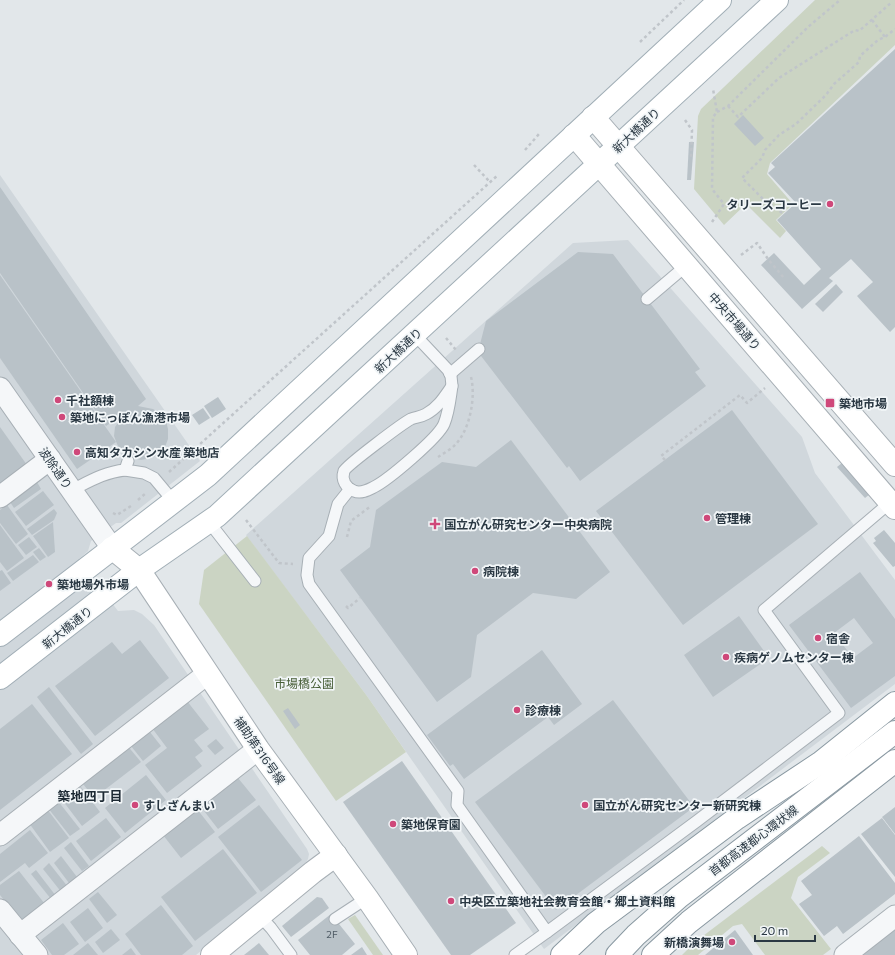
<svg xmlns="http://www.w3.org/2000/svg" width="895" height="955" viewBox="0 0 895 955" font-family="Commissioner,'Noto Sans JP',sans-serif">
<rect width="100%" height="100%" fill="#e2e7ea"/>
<g fill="#d0d7dc">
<path d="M0 175 200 461 121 523H116L91 541 88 551 79 559 118 611 134 610 142 614 154 625 307 849 309 854 308 859 302 868 196 955H0Z"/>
<path d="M628 240 802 437 815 473 895 580V684L544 949 367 696 246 535 573 243Z"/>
</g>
<g fill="#cbd4c3">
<path d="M815 0H895V45L770 163 767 174 793 204 776 220 786 231 780 238 746 204 724 225 694 189 698 116 701 109Z"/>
<path d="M247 536 367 696 406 752 336 801 199 604 204 570Z"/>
<path d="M822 846 830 853 798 877 791 898 831 949 823 955H765L742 924 733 926 698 955H682L695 942Z"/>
<path d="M355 915 383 955H373L348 919Z"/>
</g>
<g fill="#b9c2c8" fill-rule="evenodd">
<path d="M895 49V327L890 332 857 296 873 282 851 259 829 278 833 281 802 309 761 265 774 253 804 285 821 269 777 220 796 203 768 173 775 167 771 163Z"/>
<path d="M743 115 764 138 755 146 734 124Z"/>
<path d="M689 142H694L691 180H687Z"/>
<path d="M0 187 146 399 138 406 153 409 161 414 166 421 168 429V439L165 447 158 455 151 458 141 460 127 456 121 451 117 444 114 436 115 427 122 417 121 416 106 426 0 273Z"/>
<path d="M578 252 613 254 700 369 695 372 706 386 580 481 569 466 567 468 478 352 486 321Z"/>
<path d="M0 275 116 442 77 469 0 358Z"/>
<path d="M836 284 843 292 823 312 815 304Z"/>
<path d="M218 397 226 409 212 418 204 406Z"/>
<path d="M203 408 210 418 199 425 192 415Z"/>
<path d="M732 410 818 524 683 625 596 511Z"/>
<path d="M0 427 27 465 0 486Z"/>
<path d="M511 440 610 572 576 599 533 593 477 635 471 677 437 702 340 570 370 547 376 510 442 462 476 467Z"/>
<path d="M842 463 870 494 865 498 837 467Z"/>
<path d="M37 482 41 489 14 508 10 502Z"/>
<path d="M43 491 54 505 26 526 15 512Z"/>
<path d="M7 505 28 534 16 544 0 523V510Z"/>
<path d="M54 509 57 513 54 520 32 535 27 529Z"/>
<path d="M53 522 55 552 48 557 33 536Z"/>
<path d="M0 525 24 558 7 571 0 562Z"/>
<path d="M884 530 895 543V566L893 567 873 543 876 541 874 538Z"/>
<path d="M29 537 37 547 26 555 18 545Z"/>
<path d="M39 548 46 557 40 561 33 552Z"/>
<path d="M33 555 39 562 13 581 7 573Z"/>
<path d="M2 570 11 583 0 591V571Z"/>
<path d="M860 572 895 619V676L851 708 789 625ZM854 618 873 643 853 658 834 633Z"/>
<path d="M739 616 769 658 713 697 684 655Z"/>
<path d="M140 640 169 678 95 736 55 686 112 642 122 654Z"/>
<path d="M542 650 582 704 554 725 548 717 464 779 453 764 450 766 427 735Z"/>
<path d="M49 687 93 744 81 754 37 697Z"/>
<path d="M613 700 694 807 556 910 475 802Z"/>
<path d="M187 701 209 729 194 740 203 751 195 757 202 766 167 793 145 765 167 748 152 728Z"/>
<path d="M32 704 72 754 0 810V729Z"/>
<path d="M288 708 300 725 295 729 283 711Z"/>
<path d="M146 727 161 746 143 761 127 741Z"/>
<path d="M216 739 224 748 215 755 207 746Z"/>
<path d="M126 744 141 762 94 798 80 780Z"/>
<path d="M402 761 516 923 470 955H451L343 802Z"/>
<path d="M146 775 166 800 125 833 105 808Z"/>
<path d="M238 778 256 800 218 829 201 807Z"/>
<path d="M81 787 100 812 82 826 63 801Z"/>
<path d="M58 801 80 829 70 836 48 808Z"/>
<path d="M259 805 302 860 261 892 218 837Z"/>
<path d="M895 807V834L882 817Z"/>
<path d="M47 809 69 838 50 852 29 823Z"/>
<path d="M197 809 215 832 181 858 163 835Z"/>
<path d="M106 818 121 837 91 861 76 841Z"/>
<path d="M882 818 895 835V877L861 834Z"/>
<path d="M30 830 48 853 29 868 25 863 0 882V854Z"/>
<path d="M859 836 895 883V894L843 934 837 926 824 936 799 904 812 895 801 881Z"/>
<path d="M71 842 89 866 82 871 64 848Z"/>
<path d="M223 849 257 893 195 941 161 897Z"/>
<path d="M61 856 77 877 69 883 54 863Z"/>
<path d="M49 863 68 887 62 893 43 869Z"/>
<path d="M36 870 56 896 51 899 31 874Z"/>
<path d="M19 871 48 908 25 926 0 895V885Z"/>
<path d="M98 892 117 915 107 923 89 899Z"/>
<path d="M317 897 322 898 329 908 291 937 282 926Z"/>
<path d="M161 905 193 946 182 955H141L125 934Z"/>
<path d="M88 908 103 928 85 942 70 922Z"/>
<path d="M331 914 355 944 342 955H310L298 940Z"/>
<path d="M63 923 79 944 64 955H52L41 940Z"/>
<path d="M895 927V955H859Z"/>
<path d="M111 929 120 940 103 953 95 942Z"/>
<path d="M735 930 753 955H705Z"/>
<path d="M88 943 98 955H73Z"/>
<path d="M259 943 269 955H244Z"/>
<path d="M362 947 367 955H351Z"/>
<path d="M131 948 136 955H122Z"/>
</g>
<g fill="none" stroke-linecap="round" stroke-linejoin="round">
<defs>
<g id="lane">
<path d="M647 299 687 265"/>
<path d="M415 335 448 370 451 376 452 386"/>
<path d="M450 374 479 349"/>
<path d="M452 386C450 399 449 412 444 424 438 438 388 480 374 487 368 490 361 494 354 491 346 488 341 480 344 471 347 465 403 423 411 419 416 417 421 417 426 414 438 408 445 396 452 386Z"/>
<path d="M128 461 125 470 144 473 154 478 174 502"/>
<path d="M350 489 338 504 329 536 309 558 307 575 309 584 458 791 457 805 547 932 697 821 839 713 764 610 893 500"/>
<path d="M72 490C90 481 105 472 125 470"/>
<path d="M209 522 255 581"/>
<path d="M260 916 271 928 291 955"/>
<path d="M335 919 367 898"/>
<path d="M515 955 547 932"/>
</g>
<g id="street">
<path d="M0 388 112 548"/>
<path d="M0 497 50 459"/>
<path d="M0 835 207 674"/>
<path d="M0 910 37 955"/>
<path d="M20 935 258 749"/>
<path d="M845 955 895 916"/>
</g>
<g id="secondary">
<path d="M593 117 895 465"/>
<path d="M574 135 895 508"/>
<path d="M112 548 139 570 258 749 367 898 406 955"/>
<path d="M212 955 313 872 336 855"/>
</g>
<g id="primary">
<path d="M0 635 208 475 720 0"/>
<path d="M0 678 139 570 217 516 777 0"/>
</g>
<g id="highway">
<path d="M562 955 596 923 737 818 820 763 895 703"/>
<path d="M617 955 636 935 679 897 895 732"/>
<path d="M653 955 689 922 895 761"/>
</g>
</defs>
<use href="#lane" stroke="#a7afb5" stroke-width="13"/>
<use href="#street" stroke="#a7afb5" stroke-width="23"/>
<use href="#secondary" stroke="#a7afb5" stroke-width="24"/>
<use href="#primary" stroke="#a1aeb6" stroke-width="24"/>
<use href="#highway" stroke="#8998a1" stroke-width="24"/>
<g stroke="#c0c5ca" stroke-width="2.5" stroke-dasharray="3 3" stroke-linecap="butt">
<path d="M872 20 885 37"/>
<path d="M640 42 684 0"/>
<path d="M728 106 738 117 779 78 855 30 859 31 892 2"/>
<path d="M717 112 728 106 808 27 840 0"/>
<path d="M685 120 692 130 691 158"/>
<path d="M525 150 539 134"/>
<path d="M474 165 490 182"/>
<path d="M782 213 775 207 766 202 742 178 762 158 765 150 779 135 796 124 826 95 834 84 859 62 860 56 878 40 885 37 895 29"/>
<path d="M712 222 724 204 712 189 713 117 717 112 713 89"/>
<path d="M741 255 757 243 768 259 784 278"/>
<path d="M446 338 456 350"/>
<path d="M438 457C443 454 449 450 454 446 470 431 476 397 471 377"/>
<path d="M665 460 661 456 740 395 747 403 765 388"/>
<path d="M169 472 498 175"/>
<path d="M138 500 146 493"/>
<path d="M113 513 117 515 131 506"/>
<path d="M246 520 279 563 293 564"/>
<path d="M347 537 351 521 371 506"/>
<path d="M346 606 348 608 360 598"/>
</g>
<use href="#lane" stroke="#f5f7f9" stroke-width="11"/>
<use href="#street" stroke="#f5f7f9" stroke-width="21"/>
<use href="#secondary" stroke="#fff" stroke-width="22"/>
<use href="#primary" stroke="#fff" stroke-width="22"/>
<use href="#highway" stroke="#fff" stroke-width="22"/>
</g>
<g fill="#cf487a" stroke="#f2f6f8" stroke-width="1.5">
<circle cx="830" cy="204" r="4"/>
<circle cx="58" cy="400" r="4"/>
<rect x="825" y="398" width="10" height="10" rx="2"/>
<circle cx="62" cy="417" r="4"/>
<circle cx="77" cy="452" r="4"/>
<circle cx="707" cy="518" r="4"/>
<path d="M433 518h4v4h4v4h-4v4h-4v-4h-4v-4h4z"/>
<circle cx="475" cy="571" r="4"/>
<circle cx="49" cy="584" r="4"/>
<circle cx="818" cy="638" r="4"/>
<circle cx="726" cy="657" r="4"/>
<circle cx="517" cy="710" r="4"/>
<circle cx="135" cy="805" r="4"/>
<circle cx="585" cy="805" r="4"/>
<circle cx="393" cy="824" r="4"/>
<circle cx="451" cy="901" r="4"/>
<circle cx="732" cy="942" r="4"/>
</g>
<g text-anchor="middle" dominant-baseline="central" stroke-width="3.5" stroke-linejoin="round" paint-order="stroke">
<g font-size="10" fill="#4e5a64">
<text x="332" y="934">2F</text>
</g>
<g font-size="12" fill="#2a3843" stroke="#f2f6f8">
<text transform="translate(636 130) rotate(-43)">新大橋通り</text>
<text transform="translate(735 321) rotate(49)">中央市場通り</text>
<text transform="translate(398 350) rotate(-43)">新大橋通り</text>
<text transform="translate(56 468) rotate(55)">波除通り</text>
<text transform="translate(67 627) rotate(-38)">新大橋通り</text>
<text transform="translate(260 750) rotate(55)">補助第316号線</text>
<text transform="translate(753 840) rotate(-37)">首都高速都心環状線</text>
</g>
<g font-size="12" font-weight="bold" fill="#2a3843" stroke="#f2f6f8" text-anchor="start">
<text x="822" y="204" text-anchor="end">タリーズコーヒー</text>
<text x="66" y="400">千社額棟</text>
<text x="839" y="403">築地市場</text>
<text x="70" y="417">築地にっぽん漁港市場</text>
<text x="85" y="452">高知タカシン水産 築地店</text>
<text x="715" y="518">管理棟</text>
<text x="444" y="524">国立がん研究センター中央病院</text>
<text x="483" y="571">病院棟</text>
<text x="57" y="584">築地場外市場</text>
<text x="826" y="638">宿舎</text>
<text x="734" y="657">疾病ゲノムセンター棟</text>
<text x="525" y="710">診療棟</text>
<text x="143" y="805">すしざんまい</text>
<text x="593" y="805">国立がん研究センター新研究棟</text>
<text x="401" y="824">築地保育園</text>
<text x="459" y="901">中央区立築地社会教育会館・郷土資料館</text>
<text x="724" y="942" text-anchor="end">新橋演舞場</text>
</g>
<g font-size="12" fill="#475e37" stroke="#f2f6f8">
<text x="304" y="683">市場橋公園</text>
</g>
<g font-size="13" font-weight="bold" fill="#1c2933" stroke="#f2f6f8">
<text x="90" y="796">築地四丁目</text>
</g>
</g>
<path d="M755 935v6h60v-6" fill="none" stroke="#2a3843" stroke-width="2"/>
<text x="761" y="935" font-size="12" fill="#2a3843" stroke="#f2f6f8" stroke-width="3" paint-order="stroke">20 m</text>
</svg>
